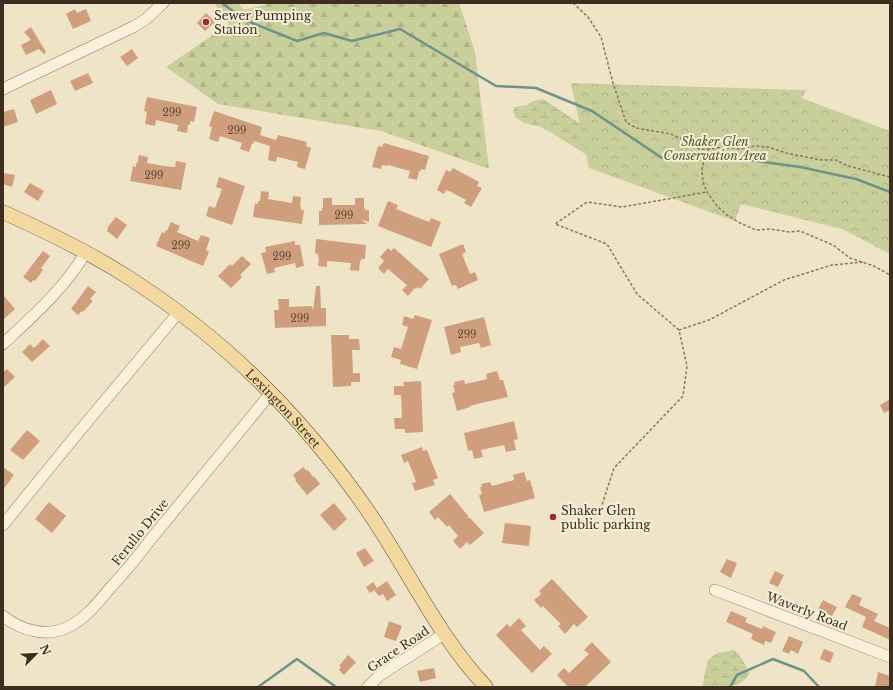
<svg xmlns="http://www.w3.org/2000/svg" width="893" height="690" viewBox="0 0 893 690" font-family="'Libre Baskerville',serif">
<defs>
<pattern id="forest-firs" width="22" height="20" patternUnits="userSpaceOnUse"><rect width="22" height="20" fill="#c9cf9b"/><path d="M5 1l3.5 6h-7zM16 11l3.5 6h-7z" fill="#aeb285"/></pattern>
<pattern id="wetland-marsh" width="20" height="14" patternUnits="userSpaceOnUse"><rect width="20" height="14" fill="#c9cf9b"/><path d="M1 5h8M5 5V1M11 12h8M15 12V8" fill="none" stroke="#aeb285"/></pattern>
<pattern id="park-crowns" width="20" height="18" patternUnits="userSpaceOnUse"><rect width="20" height="18" fill="#c9cf9b"/><path d="M2 6a3 3 0 1 1 6 0M12 15a3 3 0 1 1 6 0" fill="none" stroke="#aeb285"/></pattern>
</defs>
<rect width="100%" height="100%" fill="#f0e4c8"/>
<path fill="url(#forest-firs)" d="M214 3H238L244 10 271 3H459L475 52 489 169 381 131 218 104 166 67 229 24Z"/>
<g fill="url(#wetland-marsh)">
<path d="M543 99 579 123 602 136 590 157 552 133 541 127 524 123 515 117 513 111 515 107 527 105 533 101Z"/>
<path d="M734 650 739 654 750 673C741 690 719 687 702 687L708 660 717 653Z"/>
</g>
<path fill="url(#park-crowns)" d="M571 83 807 90 801 98 890 131V254L842 229 741 204 735 221 589 168Z"/>
<g fill="none" stroke-linecap="round" stroke-linejoin="round">
<g stroke="#6f938a" stroke-width="2.5">
<path d="M222 3 245 20 297 41 324 33 352 41 400 29 496 86 536 88 592 111 662 158 698 153 800 167 856 179 890 192"/>
<path d="M258 687 297 659 336 687"/>
<path d="M730 687 737 675 773 659 804 671 819 687"/>
</g>
</g>
<g fill="#cf9f7d">
<path d="M75 9 77 13 86 9 91 21 73 29 66 14Z"/>
<path d="M206 13 215 22 205 31 197 23Z"/>
<path d="M31 27 46 52 44 54 39 49 26 55 21 45 31 40 24 32Z"/>
<path d="M132 49 138 58 127 66 120 57Z"/>
<path d="M88 73 93 83 75 91 70 81Z"/>
<path d="M51 90 57 104 36 114 30 100Z"/>
<path d="M147 97 197 107 194 122 190 121V125L188 124 187 133 177 131 178 125 156 120 155 126 145 124 147 112 144 111Z"/>
<path d="M14 109 18 122 3 127V112Z"/>
<path d="M214 111 262 127 260 135 276 140 278 135 307 142 306 146 311 148 305 169 297 167 298 162 282 158 277 157 276 162 268 160 270 146 254 141 253 144H252L249 152 240 149 242 143 220 136 218 142 209 139 212 127 209 126Z"/>
<path d="M384 143 429 156 425 170 421 169V171H419L417 180 408 178 410 171 388 165 387 166 382 165 381 169 372 167 378 146 382 147Z"/>
<path d="M139 155 148 157 147 163 164 166 175 167 176 161 186 163 181 190 130 181 133 166 136 167V163L137 164Z"/>
<path d="M453 168 479 182 477 186 482 188 471 207 464 203 466 200 451 192 446 190 444 194 437 190 446 170 450 172Z"/>
<path d="M3 173 15 175 12 187 3 184Z"/>
<path d="M219 177 245 186 232 225 206 216 209 206 215 208 222 189 216 187Z"/>
<path d="M30 183 44 191 38 201 24 192Z"/>
<path d="M261 191 269 192 268 199 292 203 293 196 301 197 300 207H301V210H304L302 224 253 217 255 203 258 204V201H260Z"/>
<path d="M323 198H332V205H355V198H364V208H365V210H369V222L361 219 367 224 319 225V211H322V208H323Z"/>
<path d="M388 201 398 205 396 209 429 222 431 218 441 222 431 247 378 226Z"/>
<path d="M116 217 127 225 117 239 107 231 108 229 107 228Z"/>
<path d="M171 222 180 226 177 232 198 241 201 235 210 238 206 250 209 252 203 266 156 246 162 232 165 233 166 230 167 231Z"/>
<path d="M316 239 366 245 365 259H361V261H360L359 271 350 270 351 263 327 261V267L318 266 319 257H318V254L315 253Z"/>
<path d="M295 241V245H300L304 266 296 268 295 263 274 268 275 272 267 274 261 253 266 252 265 247Z"/>
<path d="M463 244 466 252 462 254 470 274 475 272 478 280 458 289 456 285 452 286 439 254Z"/>
<path d="M388 248 391 251 394 248 429 279 420 289 418 287 416 289 415 288 408 296 402 290 407 285 388 269 384 274 378 268 384 261 380 257Z"/>
<path d="M43 251 50 256 41 268 43 270 35 281 33 280 31 283 23 277Z"/>
<path d="M242 256 251 264 240 275 242 277 231 288 218 276 230 264 232 266Z"/>
<path d="M88 286 96 292 90 299 93 301 83 312 82 311 78 315 71 309Z"/>
<path d="M316 286H320L321 308H326V326L275 328 274 310H279L278 299H289V307L312 306 313 311Z"/>
<path d="M3 295 15 309 3 320Z"/>
<path d="M415 315 432 320 417 369 400 364 401 360 391 357 394 347 401 349 408 327 402 325 404 316 413 319Z"/>
<path d="M484 317 491 345 481 348 479 343 474 344 460 347 461 352 451 355 444 327Z"/>
<path d="M331 335H349V339H359L360 350H352L353 373H360V382H351V386L333 387Z"/>
<path d="M43 339 50 346 32 362 22 352 30 344 34 348Z"/>
<path d="M7 369 15 377 3 388V372Z"/>
<path d="M497 371 500 380H503L508 397 477 404 470 406V407L457 411 452 393 455 392 453 385H455L454 382 464 380 465 384 487 379 486 374Z"/>
<path d="M421 381 423 432 405 433V429H395L394 418H402L401 395H394V386H404L403 382Z"/>
<path d="M890 399V410L884 413 880 405Z"/>
<path d="M514 421 518 439 514 440 516 450 506 452 504 445 481 450 483 457 474 459 472 450 468 451 464 433Z"/>
<path d="M27 430 40 441 23 460 10 450Z"/>
<path d="M422 447 423 451 427 450 438 478 433 480 435 485 415 491 412 483 416 482 414 476 408 461 404 463 401 455Z"/>
<path d="M3 467 14 475 3 490Z"/>
<path d="M303 467 307 471 308 470 313 477 314 476 320 484 307 495 295 480 296 479 293 475Z"/>
<path d="M524 472 527 481 530 480 535 498 484 512 479 495 482 494 480 487H482L481 484 490 482 492 486 514 480 513 475Z"/>
<path d="M450 494 469 517 466 518H470L484 533 470 545 467 542 460 549 453 541 458 536 449 525 447 527 438 517 435 520 429 512Z"/>
<path d="M49 502 66 516 52 533 35 519Z"/>
<path d="M334 503 347 519 334 531 320 515Z"/>
<path d="M505 523 531 526 529 546 502 543Z"/>
<path d="M365 548 374 561 364 567 356 553Z"/>
<path d="M727 559 737 563 731 578 720 572Z"/>
<path d="M775 571 784 575 778 587 769 583Z"/>
<path d="M552 579 588 617 577 627 574 624 565 634 558 626 561 624 543 606 541 608 534 600 541 594 539 591Z"/>
<path d="M387 581 396 595 387 601 383 594 379 596 374 590Z"/>
<path d="M373 582 377 588 370 593 366 587Z"/>
<path d="M852 594 862 598 859 605 878 614 874 621 890 628V640L862 627 866 617 845 607Z"/>
<path d="M823 600 837 607 832 616 818 609Z"/>
<path d="M806 608 813 611 810 619 803 616Z"/>
<path d="M731 611 747 618 745 622 762 629 763 626 776 632 771 643 765 641 764 645 751 639 753 634 726 622Z"/>
<path d="M519 618 526 626 521 630 540 650 544 646 552 654 532 673 496 635 507 624 510 627Z"/>
<path d="M389 621 402 626 396 641 384 637Z"/>
<path d="M789 636 803 642 798 654 791 650 789 654 782 651Z"/>
<path d="M592 642 611 662 585 687H568L557 675 564 668 569 673 589 654 584 650Z"/>
<path d="M824 649 834 653 830 663 820 659Z"/>
<path d="M348 655 356 662 344 675 339 670 341 667 339 666Z"/>
<path d="M434 668 436 678 420 682 417 671Z"/>
<path d="M878 672 890 676V687H875Z"/>
</g>
<g fill="none" stroke-linecap="round" stroke-linejoin="round">
<defs>
<g id="minor">
<path d="M3 89 133 27 146 19 163 3"/>
<path d="M3 344C33 316 65 288 86 252"/>
<path d="M3 525 77 434 179 312"/>
<path d="M715 590 890 657"/>
<path d="M3 616C21 630 46 638 68 627 87 618 99 601 112 586 126 571 139 555 151 539 191 490 231 442 271 393"/>
<path d="M368 687 380 675 444 634"/>
</g>
<g id="major">
<path id="s1" d="M3 212C45 231 87 251 126 276 224 338 307 421 372 517 410 574 439 637 486 687"/>
</g>
</defs>
<use href="#minor" stroke="#8d765c" stroke-width="12"/>
<use href="#major" stroke="#5b4430" stroke-width="15"/>
<g stroke="#8d765c" stroke-width="1.5" stroke-dasharray="3 2" stroke-linecap="butt">
<path d="M573 3 588 17 601 37 613 83 626 122 636 128 671 134 691 143 699 149H710L723 147 739 149 756 146 768 147 786 153 821 160H836L848 166 890 177"/>
<path d="M707 153 704 159 702 170 703 182 707 192 717 206 727 215 740 223 756 230 771 229 789 232 800 231 833 245 850 258 874 266 890 275"/>
<path d="M679 330 637 294 607 244 555 224 587 202 622 207 707 192"/>
<path d="M567 528 599 514 614 468 683 396 687 366 679 330 709 320 784 280 832 265 864 262"/>
</g>
<use href="#minor" stroke="#faf1dc" stroke-width="11"/>
<use href="#major" stroke="#f3d9a0" stroke-width="14"/>
<path stroke="#8d765c" stroke-width="1.5" stroke-dasharray="3 2" stroke-linecap="butt" d="M707 153 710 148"/>
</g>
<g fill="#9e2a2b" stroke="#f7eed8" stroke-width="1.5">
<circle cx="206" cy="22" r="4"/>
<circle cx="553" cy="517" r="4"/>
</g>
<g text-anchor="middle" dominant-baseline="central" stroke-width="4" stroke-linejoin="round" paint-order="stroke">
<g font-size="10" fill="#624a37">
<text x="172" y="112">299</text>
<text x="237" y="130">299</text>
<text x="154" y="175">299</text>
<text x="344" y="215">299</text>
<text x="181" y="245">299</text>
<text x="282" y="256">299</text>
<text x="300" y="318">299</text>
<text x="467" y="334">299</text>
</g>
<g font-size="12" fill="#3d2e20" stroke="#f7eed8" text-anchor="start">
<text x="214" y="15">Sewer Pumping<tspan x="214" dy="14">Station</tspan></text>
<text x="561" y="510">Shaker Glen<tspan x="561" dy="14">public parking</tspan></text>
</g>
<g font-size="12" font-style="italic" fill="#4d5a26" stroke="#f7eed8">
<text x="715" y="141">Shaker Glen<tspan x="715" dy="14">Conservation Area</tspan></text>
</g>
<g font-size="12" fill="#3d2e20" stroke="#f7eed8">
<text stroke="none"><textPath href="#s1" startOffset="345">Lexington Street</textPath></text>
<text transform="translate(140 532) rotate(-51)">Ferullo Drive</text>
<text transform="translate(807 611) rotate(21)">Waverly Road</text>
<text transform="translate(398 649) rotate(-34)">Grace Road</text>
</g>
</g>
<rect width="893" height="690" fill="none" stroke="#3d2e20" stroke-width="8"/>
<g transform="translate(36 654) rotate(66)" stroke="#f7eed8" stroke-width="3" paint-order="stroke">
<path d="M0-3L7 15L0 10L-7 15Z" fill="#3d2e20"/>
<text y="-6" font-size="11" font-weight="bold" text-anchor="middle" fill="#3d2e20">N</text>
</g>
</svg>
